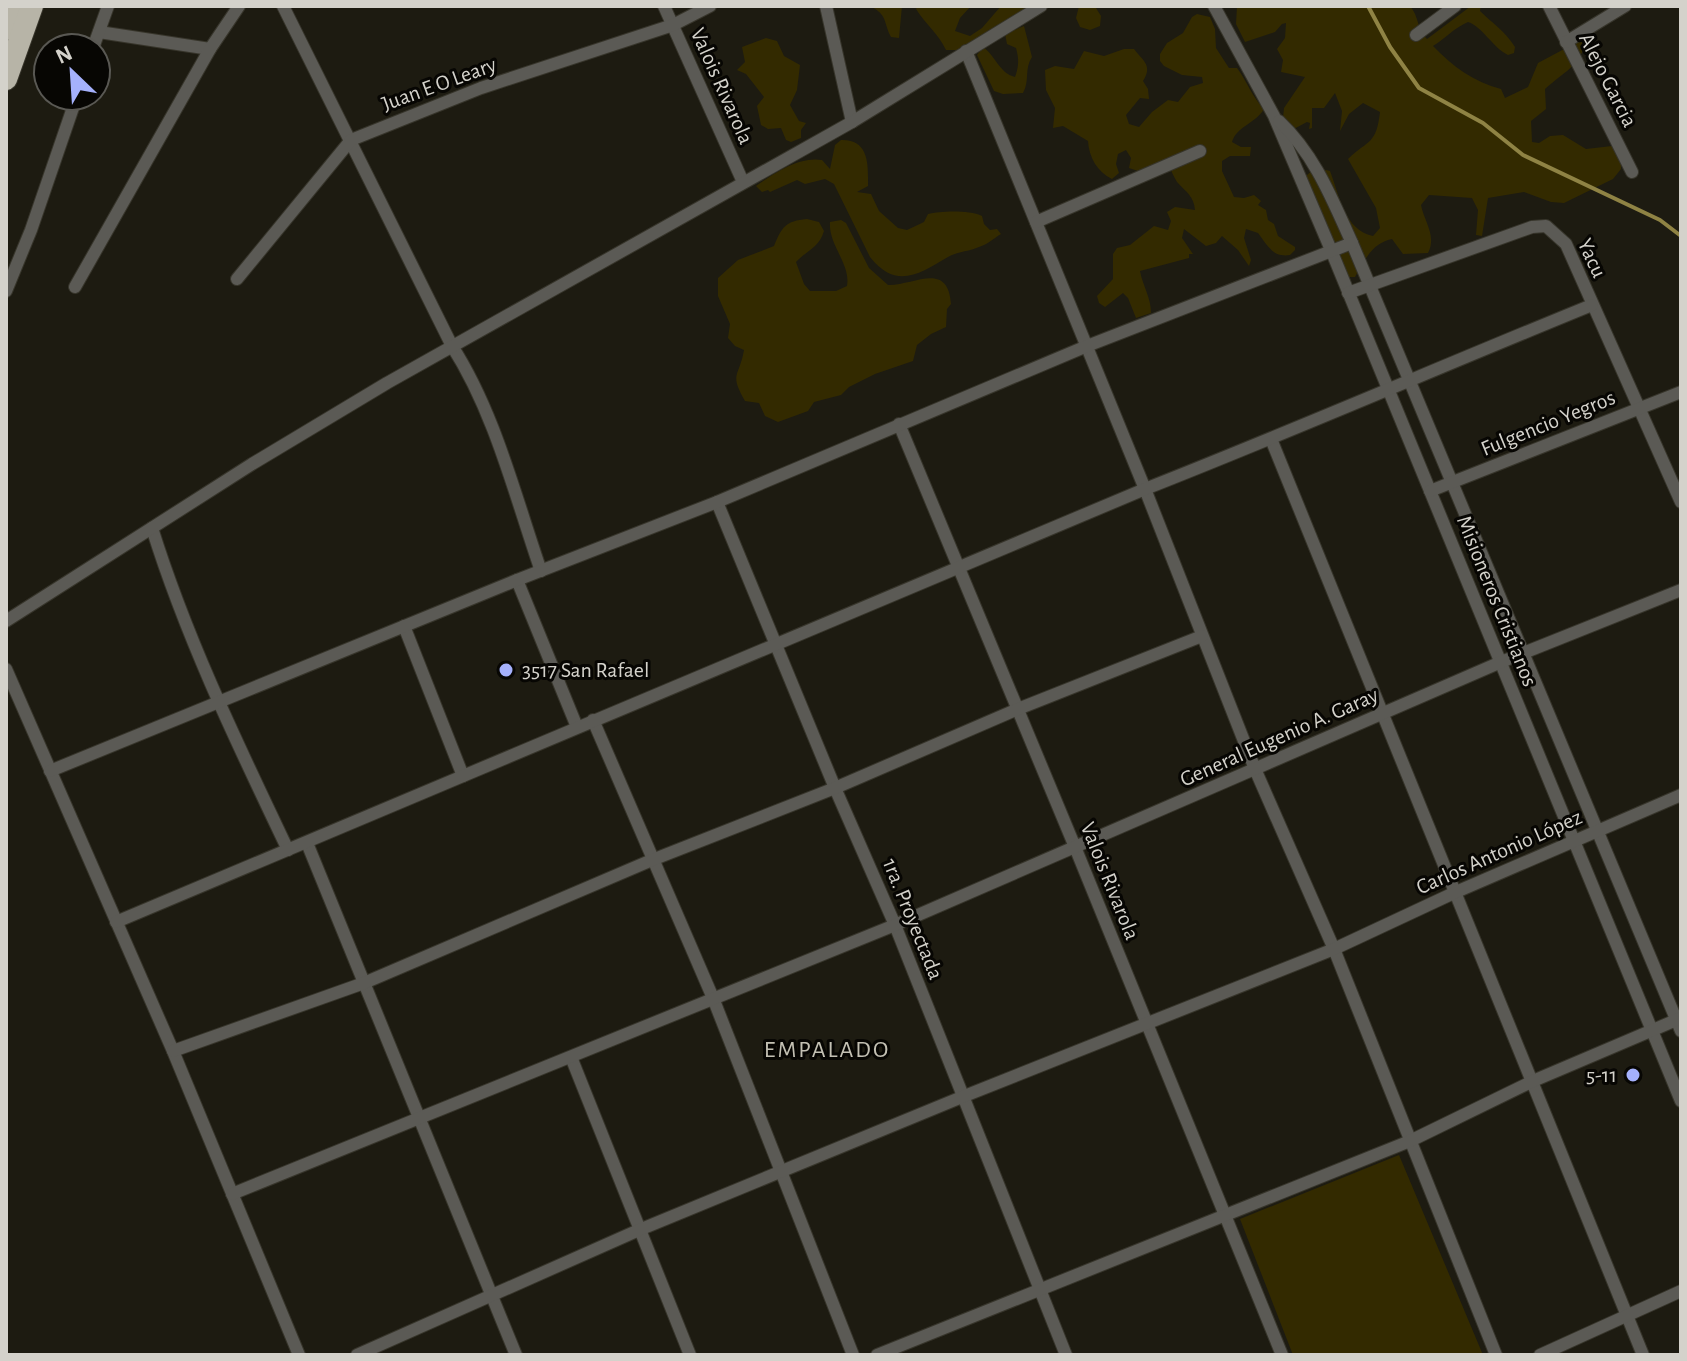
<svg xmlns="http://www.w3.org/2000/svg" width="1687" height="1361" viewBox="0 0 1687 1361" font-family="'Alegreya Sans',sans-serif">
<rect width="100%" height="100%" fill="#1d1b11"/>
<g fill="#332a00">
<path d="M870 6H902L899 38 891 37C883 22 888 15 870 6Z"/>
<path d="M918 6H971L960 18 955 31 970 36 982 28 1001 6H1033L987 35 973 40 961 50H946C938 33 925 24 916 9Z"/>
<path d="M1079 6 1096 8 1101 16 1100 26 1090 30 1080 27 1076 18Z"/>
<path d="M1237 6H1410C1419 16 1417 30 1427 39L1471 6H1481L1480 11C1493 24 1504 30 1515 47L1514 53 1508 55C1492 47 1483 27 1468 22 1454 28 1446 38 1433 46 1453 67 1474 82 1501 89L1505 98 1528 87 1538 63 1581 40 1587 42C1576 69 1565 71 1545 89L1546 109 1531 121 1532 142 1539 143 1550 136 1563 135 1586 149 1612 146 1621 156V169L1613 179 1564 203 1551 202 1524 192 1488 198 1482 236 1476 235 1478 210 1472 198 1429 195 1421 205C1424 221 1437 236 1428 253L1403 254 1392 239C1372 243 1364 261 1355 277H1349L1341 268 1328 231 1303 200 1302 182C1310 169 1316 168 1330 171 1339 194 1344 230 1373 236L1380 228 1376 208 1348 159C1369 139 1376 145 1380 112L1363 103 1349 114 1340 131 1342 111 1335 93 1324 108H1312V128L1309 129 1310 123 1307 122 1290 131 1282 128 1284 108 1305 77 1281 72 1283 60 1277 49 1285 38 1286 23 1282 24 1275 32 1245 42 1236 24Z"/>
<path d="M1197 14 1210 17 1215 29 1216 48 1229 68H1237C1247 81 1252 97 1264 109 1255 124 1237 126 1232 142L1241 147H1251L1250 156H1230L1222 161V171L1234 197 1244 198 1254 195 1261 201 1258 205 1266 210 1268 220 1274 224 1278 236 1295 247V250L1290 255C1273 258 1267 245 1258 233L1246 229 1244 238 1251 260 1249 266 1238 250 1222 236 1216 243 1206 246 1184 229 1182 238 1193 254H1189V258L1140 271C1143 287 1151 297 1151 313L1136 318 1128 298 1123 293 1105 307 1099 303 1097 296 1113 279V254L1117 248 1130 245 1154 226 1168 230 1171 221 1167 212 1175 207 1195 210C1194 196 1186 192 1177 182 1173 176 1171 169 1167 163L1138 171 1129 168 1131 158 1126 150 1118 154 1116 164 1119 173 1112 179C1097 172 1089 157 1088 141L1063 126 1053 128 1055 108 1046 90 1045 70 1055 66 1074 69 1084 51 1104 56 1124 49H1134C1143 61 1153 65 1143 81L1148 89 1149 99 1140 98 1126 115 1129 124 1139 127 1152 112 1168 100 1178 102 1190 87 1203 83 1202 77 1182 75 1164 66 1160 61V54L1167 43 1183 33 1192 17Z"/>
<path d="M1024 26 1032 57C1024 69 1030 81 1023 93L1003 94 994 91 977 55 983 47C996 56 999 73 1015 77 1019 66 1019 59 1016 48L1007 44 1005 34Z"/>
<path d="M766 38 777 41 784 56 800 65 797 90 790 105 799 121 806 123 801 130V138L791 142 786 140 781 128 768 129 761 125 757 106 764 97 746 74 737 70 745 62 742 47Z"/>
<path d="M841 140C870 139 868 166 868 186L857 192 871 194 879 211 898 228 907 230 924 222 928 214C941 211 969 210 982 216L984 224 990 230 997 229 1001 234C993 239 988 244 979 247 970 251 957 252 948 257 920 273 897 291 870 257L834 184 825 179 805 184 797 180 770 192 768 190 762 192 756 186C773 174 799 156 822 160L830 169 835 145Z"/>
<path d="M807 219 819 222 824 231C819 248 807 250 796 262L804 284 810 291H836L847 286C851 264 828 245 830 222L841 220 846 223 869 268 888 285C913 286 948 260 951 304L947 309 946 327 931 334 917 345 913 361 875 374 849 387 841 395 814 402 808 411 778 422 765 416 759 403 745 401C729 373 739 378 744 350L735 346 728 338 730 324 718 296V278L738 260 774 246C782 227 785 221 807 219Z"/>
<path d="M1399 1155 1483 1355H1293L1240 1219Z"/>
</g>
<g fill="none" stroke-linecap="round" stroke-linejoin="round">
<path stroke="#8f8344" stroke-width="4" d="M1368 6 1390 47 1419 88 1483 123 1523 155 1660 220 1681 236"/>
<defs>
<g id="street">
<path d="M283 6 452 346C495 413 515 496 541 571"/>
<path d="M664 6 743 182"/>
<path d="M826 6 852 122"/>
<path d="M1214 6 1274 116 1331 250 1681 1101"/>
<path d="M1549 6 1632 172"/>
<path d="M99 32 210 49"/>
<path d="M1416 35 1455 6"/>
<path d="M1566 42 1625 6"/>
<path d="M93 48 108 6"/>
<path d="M966 51 1145 489 1255 769 1334 949 1496 1355"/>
<path d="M1279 121C1315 155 1332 199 1352 243L1681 1031"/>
<path d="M1036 222 1200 151"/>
<path d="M237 279 351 140 481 88 673 25 710 6"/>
<path d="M75 287 210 49 239 6"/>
<path d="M6 291 31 230 77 96"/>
<path d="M1348 293 1532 227 1546 226 1566 244 1681 502"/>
<path d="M899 424 1075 847 1282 1355"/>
<path d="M1271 439 1643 1355"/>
<path d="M1430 491 1681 392"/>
<path d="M717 502 835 788 895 925 1066 1355"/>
<path d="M152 528C187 640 238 745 288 850"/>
<path d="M517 580 577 727"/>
<path d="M6 621 252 464 387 383 852 122 1041 6"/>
<path d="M404 626 463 776"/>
<path d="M6 669 173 1051 299 1355"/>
<path d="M593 720 713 998 853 1355"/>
<path d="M50 771 517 580 717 502 1087 346 1352 243"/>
<path d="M307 843 516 1355"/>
<path d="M116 922 1145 489C1295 430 1442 366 1592 305"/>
<path d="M173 1051 364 983 652 860 835 788 1018 709 1202 636"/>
<path d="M571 1057 690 1355"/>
<path d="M232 1194 895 925 1501 662 1681 590"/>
<path d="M357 1355 639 1230 962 1097 1334 949 1456 892 1681 795"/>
<path d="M877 1355 1410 1141 1533 1081 1681 1018"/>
<path d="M1540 1355 1681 1291"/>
</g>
<g id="highway">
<path d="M6 29 15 6"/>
<path d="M6 79 32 6"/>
</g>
</defs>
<use href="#street" stroke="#37352b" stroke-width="14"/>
<use href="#highway" stroke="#37352b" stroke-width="24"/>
<use href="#street" stroke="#5b5a55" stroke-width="12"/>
<use href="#highway" stroke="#b7b4a7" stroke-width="22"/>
</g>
<g fill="#a5b1fc" stroke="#070603" stroke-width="3">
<circle cx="506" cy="670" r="8"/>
<circle cx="1633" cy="1075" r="8"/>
</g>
<g text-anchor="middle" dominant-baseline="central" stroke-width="6" stroke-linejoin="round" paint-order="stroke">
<g font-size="22" fill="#d4d2cb" stroke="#070603">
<text transform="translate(1608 80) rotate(63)">Alejo Garcia</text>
<text transform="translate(439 84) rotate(-20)">Juan E O Leary</text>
<text transform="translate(722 86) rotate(66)">Valois Rivarola</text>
<text transform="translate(1592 258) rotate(65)">Yacu</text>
<text transform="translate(1548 423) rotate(-22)">Fulgencio Yegros</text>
<text transform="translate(1497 601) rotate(68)">Misioneros Cristianos</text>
<text transform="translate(1279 737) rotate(-24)">General Eugenio A. Garay</text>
<text transform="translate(1499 852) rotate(-24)">Carlos Antonio López</text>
<text transform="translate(1110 881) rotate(68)">Valois Rivarola</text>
<text transform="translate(913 919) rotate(68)">1ra. Proyectada</text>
</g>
<g font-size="22" fill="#d4d2cb" stroke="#070603" text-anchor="start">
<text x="522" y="670">3517 San Rafael</text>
<text x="1617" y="1075" text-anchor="end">5-11</text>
</g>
<g font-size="24" letter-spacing="2" fill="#c3c0b3" stroke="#070603">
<text x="827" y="1050">EMPALADO</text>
</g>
</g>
<rect width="1687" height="1361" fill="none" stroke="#d4d2cb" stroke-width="16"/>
<g transform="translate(72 72) rotate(335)"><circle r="38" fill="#070603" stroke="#595853" stroke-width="2"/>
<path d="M0-6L14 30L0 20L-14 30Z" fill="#a5b1fc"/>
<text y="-12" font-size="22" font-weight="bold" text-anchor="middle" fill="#d4d2cb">N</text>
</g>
</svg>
